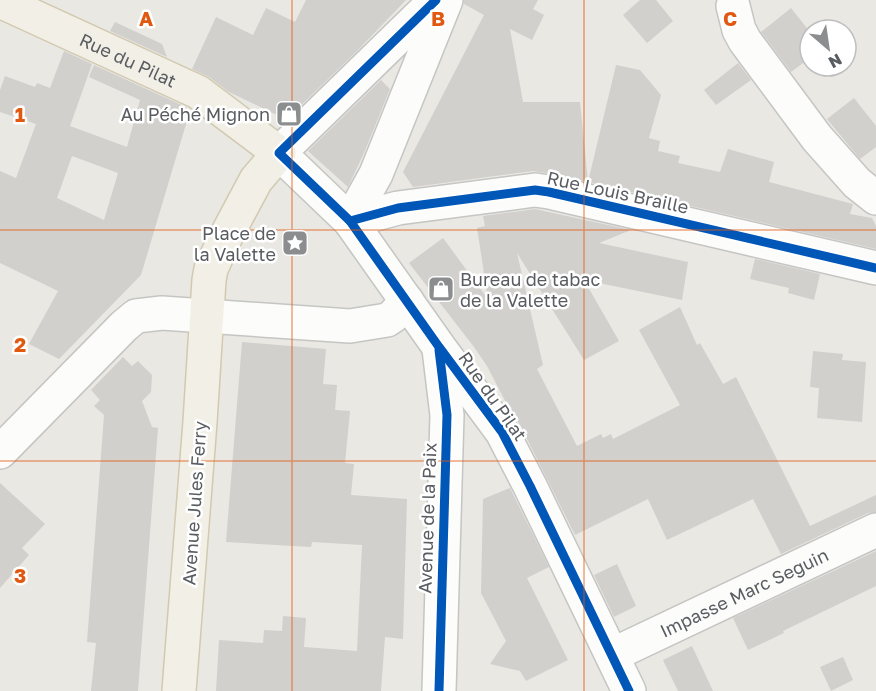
<svg xmlns="http://www.w3.org/2000/svg" width="876" height="691" viewBox="0 0 876 691" font-family="'Golos Text',sans-serif">
<rect width="100%" height="100%" fill="#e9e8e3"/>
<g fill="#d1d0cd" fill-rule="evenodd">
<path d="M306 0H406L357 51 290 116 283 118 229 92 209 77 192 69 216 17 253 35 266 8 295 22Z"/>
<path d="M464 0H538L533 9 544 15 532 40 510 29 523 102H580L588 182 553 174 533 171 413 187 403 172 484 15 464 4Z"/>
<path d="M640 0H656L673 21 647 43 623 15Z"/>
<path d="M791 8 810 32V58L791 72 761 32Z"/>
<path d="M115 22 162 44 167 57 110 31Z"/>
<path d="M64 51 92 64 70 126 127 147 140 100 89 77 94 65 186 107 189 114 141 275 59 359 29 344 58 291 0 263V171L16 178 36 124 0 112V90L5 76 35 87 37 83 50 88ZM72 156 118 173 104 220 57 198Z"/>
<path d="M738 63 751 80 716 105 704 90Z"/>
<path d="M616 65 640 70 661 95 649 138 660 141 658 151 680 156 678 163 720 172 728 149 774 162 769 182 853 204 850 214 872 218 876 226V249L588 182Z"/>
<path d="M381 80 390 89 364 153 348 187 308 151Z"/>
<path d="M854 98 876 126V147L860 159 827 119Z"/>
<path d="M535 209 631 230 599 243 688 262 682 300 584 280 619 341 584 360 517 253 543 365 537 369 577 446 601 434 603 438 611 434 613 439 680 405 639 330 680 307 697 345 700 343 723 384 736 377 810 526 876 495V512L868 513 781 554 753 499 667 540 648 499 575 535 519 423 512 414 487 366 474 347 409 263 443 238 488 299 477 228 485 226 483 216Z"/>
<path d="M755 259 820 274 814 300 788 293 789 288 750 279Z"/>
<path d="M242 342 326 349 323 384 337 385 335 410 350 411 345 463 354 464 351 495 407 499 403 639 385 637 381 691H216L219 640 263 643 264 630 282 631 283 616 306 618 304 647 357 651 362 545 312 542 311 547 226 542Z"/>
<path d="M813 351 843 354 842 360 866 362 862 422 817 418 819 388 810 387Z"/>
<path d="M123 357 132 366 138 361 152 375 151 392 142 401 152 427 158 428 138 691H91L96 643 87 642 104 415 94 406 100 400 91 390Z"/>
<path d="M0 483 45 524 22 548 29 555 0 588Z"/>
<path d="M510 488 549 567 527 578 568 660 526 681 520 671 490 664 506 641 481 593 483 499Z"/>
<path d="M876 551V586L783 631 784 633 748 650 733 618Z"/>
<path d="M617 564 636 606 614 617 594 575Z"/>
<path d="M692 646 713 691H678L663 660Z"/>
<path d="M843 657 853 680 831 691 820 667Z"/>
</g>
<g fill="none" stroke-linecap="round" stroke-linejoin="round">
<defs>
<g id="minor">
<path d="M436 0 279 153 350 221 439 347 502 432 530 486 629 691"/>
<path d="M733 6 739 30 745 41 817 138 857 183 876 198"/>
<path d="M350 221 398 208 535 190 549 192 876 268"/>
<path d="M350 221 376 174 446 0"/>
<path d="M0 452 124 326 136 316 162 313 350 326 387 320 393 316 407 301"/>
<path id="s1" d="M612 655 876 530"/>
<path d="M439 691 447 415 439 349"/>
</g>
<g id="major">
<path id="s2" d="M0 1 198 92 279 153 256 180 224 240 211 269 209 280 200 422 179 691"/>
</g>
</defs>
<use href="#minor" stroke="#c5c5c4" stroke-width="36"/>
<use href="#major" stroke="#d2c9b0" stroke-width="36"/>
<use href="#minor" stroke="#fcfcfb" stroke-width="33"/>
<use href="#major" stroke="#f2f0e6" stroke-width="33"/>
<defs>
<g id="cycleway">
<path d="M436 0 279 153 350 221 439 347 502 432 530 486 629 691"/>
<path d="M350 221 398 208 535 190 549 192 876 268"/>
<path d="M439 691 447 415 439 350"/>
</g>
</defs>
<use href="#cycleway" stroke="#fff" stroke-width="13"/>
<use href="#cycleway" stroke="#0057b8" stroke-width="9"/>
</g>
<path fill="none" stroke="#e15910" stroke-width="1.5" stroke-opacity="0.55" d="M292 0V691M584 0V691M0 230H876M0 461H876"/>
<defs>
<symbol id="shop-square" viewBox="-11 -11 22 22"><rect x="-9" y="-9" width="18" height="18" rx="4" fill="#8b8d8e" stroke="#fff"/><path d="M-5-2.5h2.3a2.7 3.5 0 0 1 5.4 0H5L5.5 6h-11ZM-1.5-2.5h3a1.5 2.3 0 0 0-3 0Z" fill="#fff"/></symbol>
<symbol id="sight-square" viewBox="-11 -11 22 22"><rect x="-9" y="-9" width="18" height="18" rx="4" fill="#8b8d8e" stroke="#fff"/><path d="M0-6L1.8-2.2L6-1.7L2.9 1.2L3.7 5.4L0 3.3L-3.7 5.4L-2.9 1.2L-6-1.7L-1.8-2.2Z" fill="#fff"/></symbol>
</defs>
<g fill-rule="evenodd">
<use href="#shop-square" x="274" y="99" width="30" height="30"/>
<use href="#sight-square" x="280" y="228" width="30" height="30"/>
<use href="#shop-square" x="426" y="274" width="30" height="30"/>
</g>
<g text-anchor="middle" dominant-baseline="central" stroke-width="5" stroke-linejoin="round" paint-order="stroke">
<g font-size="18" fill="#595c61" stroke="#fff">
<text stroke="none"><textPath href="#s2" startOffset="141">Rue du Pilat</textPath></text>
<text transform="translate(618 192) rotate(12)">Rue Louis Braille</text>
<text transform="translate(493 396) rotate(55)">Rue du Pilat</text>
<text transform="translate(194 503) rotate(-86)">Avenue Jules Ferry</text>
<text transform="translate(427 518) rotate(-88)">Avenue de la Paix</text>
<text stroke="none"><textPath href="#s1" startOffset="146">Impasse Marc Seguin</textPath></text>
</g>
<g font-size="18" fill="#595c61" stroke="#fff" text-anchor="end">
<text x="270" y="114">Au Péché Mignon</text>
<text x="276" y="233">Place de<tspan x="276" dy="21">la Valette</tspan></text>
<text x="460" y="279" text-anchor="start">Bureau de tabac<tspan x="460" dy="21">de la Valette</tspan></text>
</g>
</g>
<g font-size="20" text-anchor="middle" font-weight="bold" fill="#e15910" stroke="#fff" stroke-width="5" stroke-linejoin="round" paint-order="stroke">
<text x="146" y="26">A</text>
<text x="438" y="26">B</text>
<text x="730" y="26">C</text>
<text x="20" y="122">1</text>
<text x="20" y="352">2</text>
<text x="20" y="583">3</text>
</g>
<g transform="translate(828 48) rotate(151)"><circle r="28" fill="#ffffff" stroke="#bdbec0" stroke-width="1.5"/>
<path d="M0-4.5L10 22L0 15L-10 22Z" fill="#8b8d8e"/>
<text y="-9" font-size="16" font-weight="bold" text-anchor="middle" fill="#595c61">N</text>
</g>
</svg>
